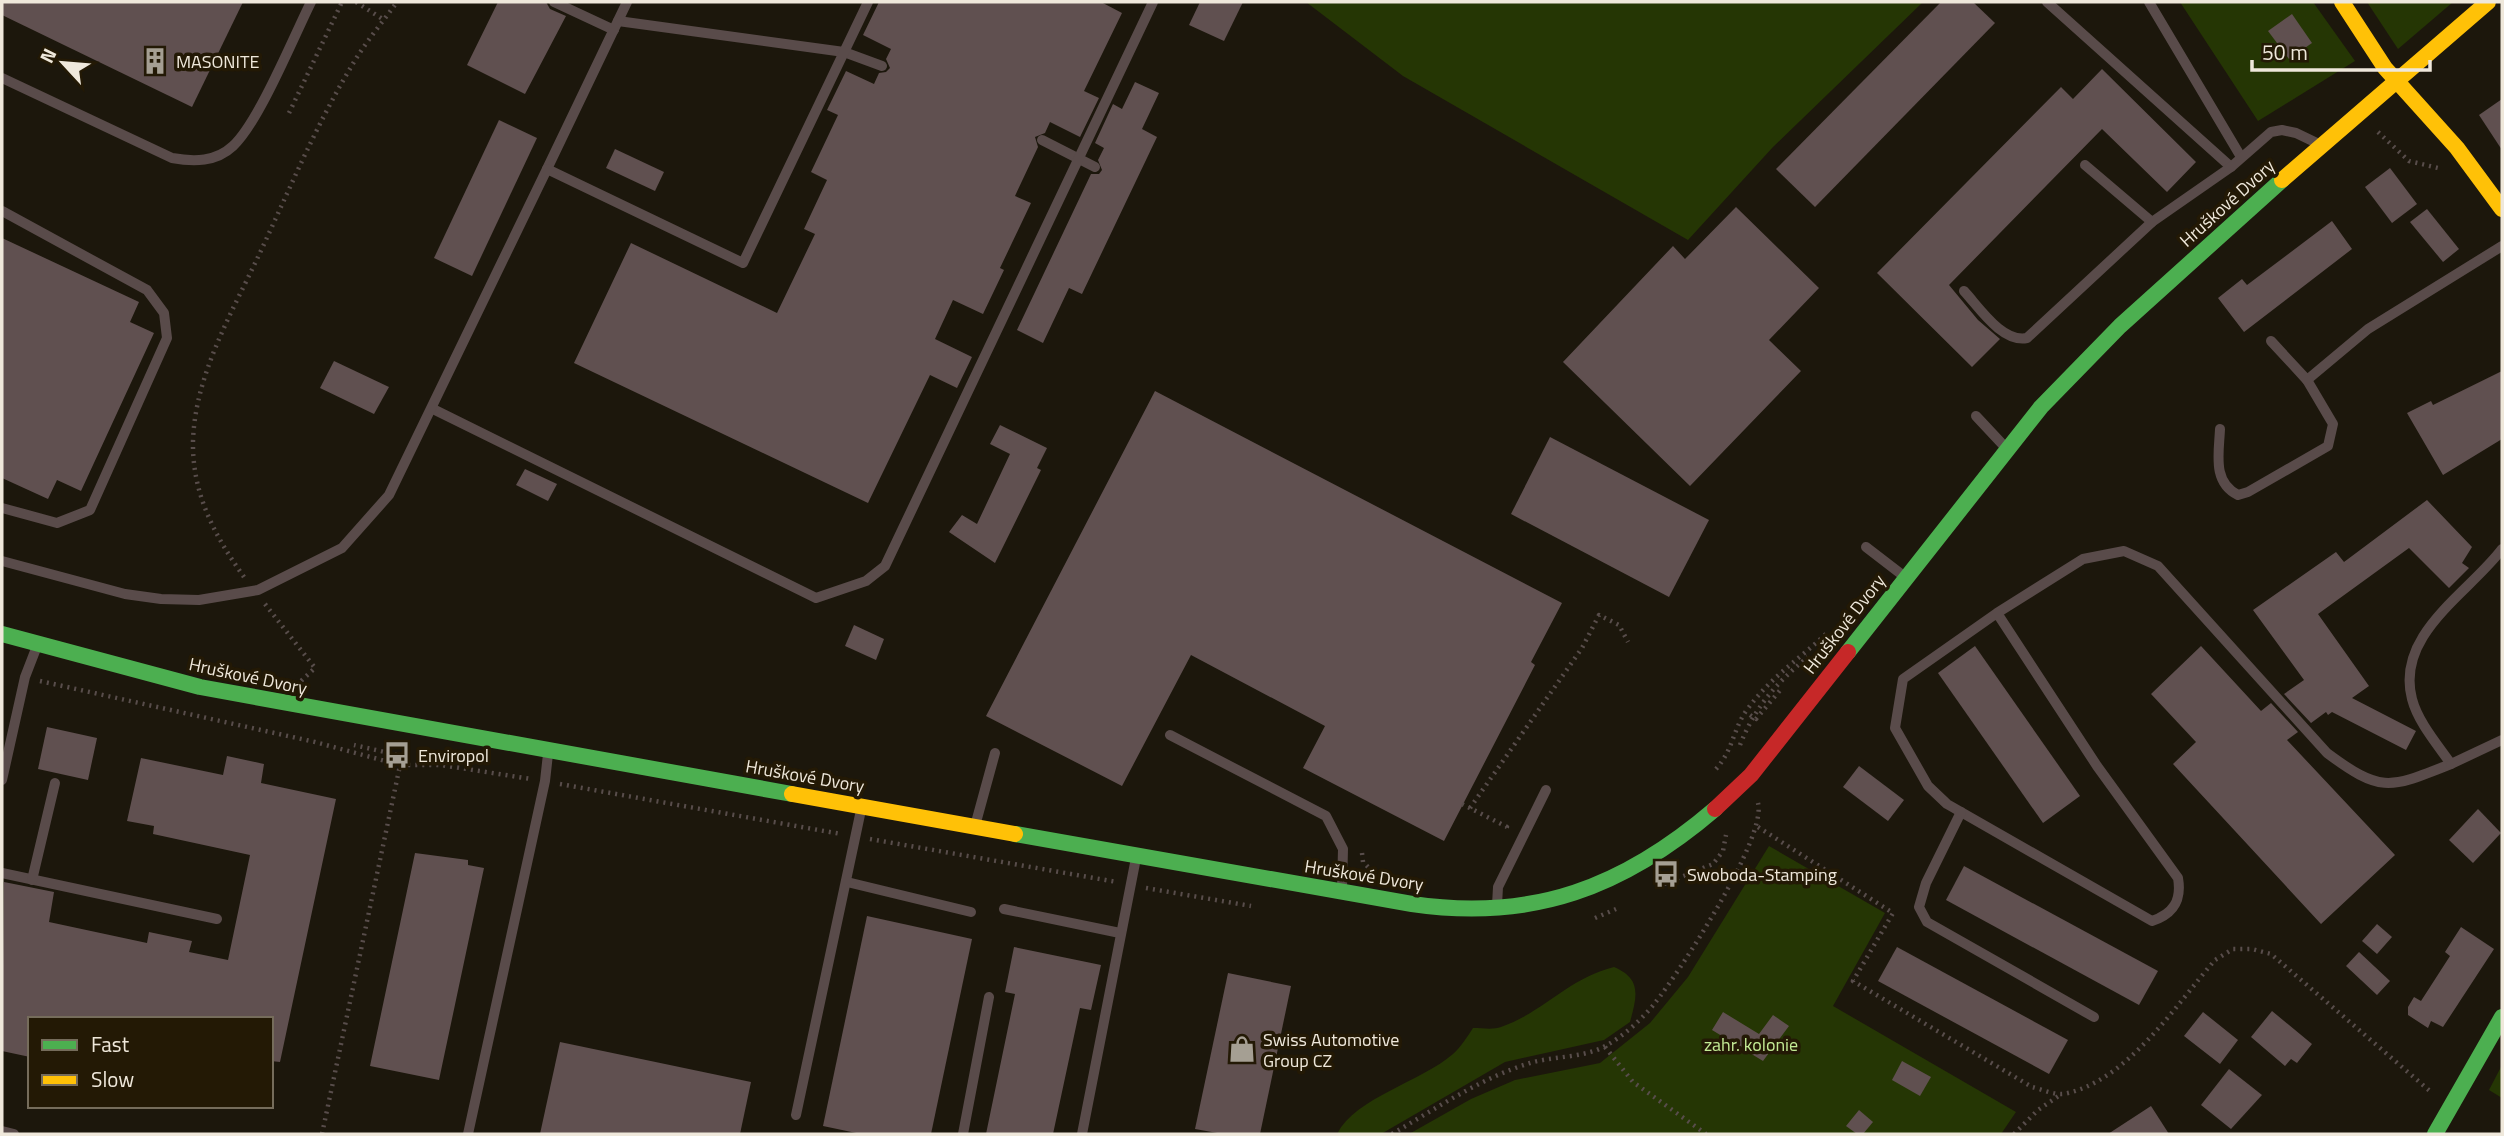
<svg xmlns="http://www.w3.org/2000/svg" width="2504" height="1136" viewBox="0 0 2504 1136" font-family="'Titillium Web',sans-serif">
<rect width="100%" height="100%" fill="#1c170c"/>
<g fill="#253604">
<path d="M1306 2H1923L1773 147 1688 240 1403 76Z"/>
<path d="M2180 2H2313L2355 61 2258 121Z"/>
<path d="M2367 2H2453L2398 49Z"/>
<path d="M1769 846 1885 913 1833 1006 2016 1112 2001 1134H1409L1471 1099 1515 1080 1600 1063 1650 1023 1688 977Z"/>
<path d="M1614 967C1642 979 1637 996 1630 1022L1604 1040 1505 1062 1381 1134H1337C1356 1097 1421 1082 1453 1054 1461 1047 1467 1037 1473 1028 1482 1028 1493 1030 1501 1027 1544 1012 1567 979 1614 967Z"/>
<path d="M2502 1065V1098L2489 1090Z"/>
</g>
<g fill="#605050">
<path d="M2 2H243L192 107 2 15Z"/>
<path d="M498 2H546L550 9 566 16 525 94 467 65Z"/>
<path d="M879 2H1101L1122 13 1084 91 1099 98 1080 137 1050 122 1045 133 1035 137 1038 147 1015 196 1031 203 1000 268 1004 270 983 314 953 300 935 339 972 357 957 388 930 375 868 503 574 363 631 243 777 313 815 234 804 229 827 180 811 172 838 115 827 110 846 71 874 84 879 73 886 72 890 68 886 59 891 49 863 35Z"/>
<path d="M1200 2H1243L1224 41 1189 25Z"/>
<path d="M1941 2H1973L1995 23 1815 207 1776 169Z"/>
<path d="M2292 14 2312 43 2289 59 2268 31Z"/>
<path d="M2102 69 2196 162 2167 192 2102 129 1949 285 1978 320 2000 339 1972 367 1877 273 2061 87 2073 99Z"/>
<path d="M1135 82 1159 93 1142 129 1157 137 1082 294 1069 288 1043 343 1017 330 1091 174H1099L1102 170 1098 160 1104 148 1095 143 1113 104 1122 109Z"/>
<path d="M2502 99V150L2479 115Z"/>
<path d="M499 120 537 138 472 276 434 258Z"/>
<path d="M615 149 664 172 655 191 606 168Z"/>
<path d="M2390 168 2417 204 2392 223 2365 187Z"/>
<path d="M1736 207 1819 288 1769 340 1801 371 1690 486 1563 362 1673 246 1685 259Z"/>
<path d="M2427 209 2459 249 2443 262 2410 222Z"/>
<path d="M2332 221 2352 249 2244 332 2218 298 2242 279 2247 285Z"/>
<path d="M2 238 139 302 130 322 154 333 81 491 57 480 48 499 2 478Z"/>
<path d="M334 361 389 387 374 414 320 388Z"/>
<path d="M2502 371V439L2443 475 2407 413 2431 401 2433 405Z"/>
<path d="M1155 391 1562 603 1531 662 1535 665 1444 841 1303 768 1325 726 1191 655 1122 786 986 716Z"/>
<path d="M1000 425 1047 448 1037 468 1041 470 995 563 949 532 962 515 977 524 1010 454 990 444Z"/>
<path d="M1550 437 1709 520 1669 597 1511 514Z"/>
<path d="M525 469 557 484 548 501 516 485Z"/>
<path d="M2427 500 2472 547 2462 563 2469 568 2449 588 2409 548 2318 614 2369 686 2352 698 2416 731 2406 750 2332 712 2328 715 2326 712 2311 723 2284 694 2304 680 2253 610 2336 552 2344 562Z"/>
<path d="M854 625 884 639 876 660 845 646Z"/>
<path d="M1975 646 2080 796 2043 823 1938 673Z"/>
<path d="M2201 646 2261 711 2271 703 2298 732 2287 740 2395 855 2321 924 2173 764 2196 742 2151 694Z"/>
<path d="M47 727 97 738 88 780 38 769Z"/>
<path d="M227 756 264 764 261 783 336 799 280 1062 271 1061V1019H30V1057L2 1051 4 882 54 892 49 922 147 943 149 932 192 941 189 952 228 960 250 855 153 834 154 826 127 821 141 758 223 775Z"/>
<path d="M1859 766 1904 800 1888 821 1843 787Z"/>
<path d="M2478 809 2501 833 2473 863 2449 840Z"/>
<path d="M415 853 468 860V865L484 868 439 1080 370 1066Z"/>
<path d="M1964 866 2158 971 2139 1005 1946 900Z"/>
<path d="M867 916 972 939 931 1134H861L823 1126Z"/>
<path d="M2377 924 2392 937 2377 954 2362 941Z"/>
<path d="M2461 927 2494 949 2443 1027 2431 1021 2428 1028 2408 1015V1007L2414 997 2421 1001 2450 956 2445 952Z"/>
<path d="M1014 947 1101 965 1091 1010 1080 1008 1053 1134H986L1015 994 1005 992Z"/>
<path d="M1897 947 2068 1040 2049 1074 1878 981Z"/>
<path d="M2359 952 2390 981 2377 995 2346 966Z"/>
<path d="M1228 973 1291 986 1260 1134H1223L1195 1129Z"/>
<path d="M2272 1011 2312 1044 2297 1063 2291 1059 2285 1066 2251 1037Z"/>
<path d="M1723 1012 1759 1034 1773 1015 1789 1026 1763 1061 1712 1030Z"/>
<path d="M2203 1012 2238 1040 2220 1064 2184 1036Z"/>
<path d="M560 1042 751 1082 740 1134H540Z"/>
<path d="M1902 1061 1931 1077 1920 1096 1892 1080Z"/>
<path d="M2229 1069 2262 1095 2231 1129 2201 1105Z"/>
<path d="M2151 1106 2169 1134H2108Z"/>
<path d="M1859 1110 1873 1122 1863 1134H1857L1846 1126Z"/>
</g>
<g fill="none" stroke-linecap="round" stroke-linejoin="round">
<g stroke="#584d4b" stroke-width="4.5" stroke-dasharray="2 5" stroke-linecap="butt">
<path d="M356 2 384 20"/>
<path d="M289 113 342 2"/>
<path d="M2378 132 2409 161 2438 168"/>
<path d="M244 577C214 535 192 493 193 441 195 376 231 314 258 257 288 193 315 127 351 67 364 44 382 23 397 2"/>
<path d="M265 604 315 668 301 681"/>
<path d="M40 681 315 742 400 765H441L531 779"/>
<path d="M1750 715 1756 719 1782 688"/>
<path d="M1740 745C1755 707 1776 683 1808 657"/>
<path d="M1716 769C1733 750 1733 730 1746 711 1772 675 1798 661 1828 632"/>
<path d="M560 784 841 834"/>
<path d="M1462 804 1507 827 1505 831"/>
<path d="M1470 808 1582 648 1599 615 1619 625 1628 642"/>
<path d="M1758 827 1893 913 1853 981 2032 1087C2041 1089 2054 1095 2063 1094 2126 1083 2175 1006 2215 960L2233 949H2252L2271 954 2431 1092"/>
<path d="M870 839 1117 882"/>
<path d="M1362 853 1363 862 1370 869"/>
<path d="M1664 884 1713 864 1723 851 1726 835"/>
<path d="M1146 888 1251 906"/>
<path d="M1595 918 1616 909"/>
<path d="M1605 1047 1633 1082 1706 1134"/>
<path d="M322 1134 402 756 354 745"/>
<path d="M1392 1134C1435 1109 1481 1078 1530 1063 1553 1056 1586 1058 1607 1045 1625 1035 1642 1019 1655 1003 1680 971 1767 838 1758 803"/>
<path d="M2014 1134 2038 1110 2060 1095"/>
</g>
<g stroke="#594b4a" stroke-width="10">
<path d="M554 2 614 30"/>
<path d="M2047 2 2231 167"/>
<path d="M2149 2 2241 157"/>
<path d="M618 21 844 52 882 66"/>
<path d="M2 78 172 158C194 162 216 162 233 146 259 122 294 36 311 2"/>
<path d="M1042 140 1095 167"/>
<path d="M2085 165 2152 222"/>
<path d="M547 169 627 2"/>
<path d="M2 211 147 290 164 313 167 338 90 510 57 523 2 508"/>
<path d="M1964 291C1979 307 2002 343 2027 338L2152 222 2231 167 2271 132 2282 130 2296 133 2321 145"/>
<path d="M2307 380 2368 329 2502 246"/>
<path d="M433 409 816 598 866 581 885 566 1153 2"/>
<path d="M1976 416 2005 447"/>
<path d="M2220 429C2219 453 2212 482 2238 495L2248 492 2328 446 2333 424 2307 380 2271 341"/>
<path d="M1866 547 1905 577"/>
<path d="M2 561 125 594 161 599 199 600 258 590 342 548 389 495 547 169 743 263 868 2"/>
<path d="M1997 613 2097 766 2178 878C2182 901 2173 914 2152 921L1947 804 1928 786 1895 728 1903 679 1997 613 2083 559 2124 551 2158 566 2327 753C2382 794 2390 788 2451 764 2437 744 2418 722 2412 699 2395 634 2469 593 2502 549"/>
<path d="M1170 735 1326 816 1343 849 1342 889"/>
<path d="M2451 764 2502 740"/>
<path d="M2 780 25 677 37 646"/>
<path d="M1961 812 1926 883 1919 907 1927 922 2094 1017"/>
<path d="M975 826 995 753"/>
<path d="M2 873 217 919"/>
<path d="M32 880 55 783"/>
<path d="M847 882 971 912"/>
<path d="M1497 905 1498 887 1546 790"/>
<path d="M1004 909 1120 933"/>
<path d="M796 1115 861 810"/>
<path d="M2 1131 14 1134"/>
<path d="M468 1134 545 781 548 754"/>
<path d="M963 1134 989 997"/>
<path d="M1082 1134 1136 858"/>
</g>
<g stroke="#4caf50" stroke-width="16">
<path d="M2 634 200 687 792 794"/>
<path d="M1848 652 2041 407 2120 326 2282 180"/>
<path d="M1015 834 1412 904C1533 922 1624 887 1715 809"/>
<path d="M2435 1134 2502 1017"/>
</g>
<g stroke="#ffc107" stroke-width="16">
<path d="M2342 2 2385 68 2457 148 2502 209"/>
<path d="M2282 180 2488 2"/>
<path d="M792 794 1015 834"/>
</g>
<path stroke="#c62828" stroke-width="16" d="M1715 809 1751 775 1848 652"/>
</g>
<defs>
<symbol id="building-bare" viewBox="-9 -9 18 18"><path d="M-4-6H4V6H1V3H-1V6H-4ZM-2.5-4.3h1.7v1.8h-1.7ZM.8-4.3h1.7v1.8H.8ZM-2.5-1h1.7V.8h-1.7ZM.8-1h1.7V.8H.8Z" fill="#a59f93" stroke="#231905" stroke-width="2.5" paint-order="stroke"/></symbol>
<symbol id="bus-bare" viewBox="-9 -9 18 18"><path d="M-5-6H5V4H4V6H2V4H-2V6H-4V4H-5ZM-3.5-4V0h7V-4ZM-3.5 1.2v1.5H-2V1.2ZM2 1.2v1.5H3.5V1.2Z" fill="#a59f93" stroke="#231905" stroke-width="2.5" paint-order="stroke"/></symbol>
<symbol id="shop-bare" viewBox="-9 -9 18 18"><path d="M-5-2.5h2.3a2.7 3.5 0 0 1 5.4 0H5L5.5 6h-11ZM-1.5-2.5h3a1.5 2.3 0 0 0-3 0Z" fill="#a59f93" stroke="#231905" stroke-width="2.5" paint-order="stroke"/></symbol>
</defs>
<g fill-rule="evenodd">
<use href="#building-bare" x="136" y="42" width="38" height="38"/>
<use href="#bus-bare" x="378" y="736" width="38" height="38"/>
<use href="#bus-bare" x="1647" y="855" width="38" height="38"/>
<use href="#shop-bare" x="1223" y="1030" width="38" height="38"/>
</g>
<g text-anchor="middle" dominant-baseline="central" stroke-width="7" stroke-linejoin="round" paint-order="stroke">
<g font-size="18" fill="#efe8db" stroke="#231905" text-anchor="start">
<text x="176" y="61">MASONITE</text>
<text x="418" y="755">Enviropol</text>
<text x="1687" y="874">Swoboda-Stamping</text>
<text x="1263" y="1039">Swiss Automotive<tspan x="1263" dy="21">Group CZ</tspan></text>
</g>
<g font-size="18" fill="#efe8db" stroke="#231905">
<text transform="translate(2227 203) rotate(-42)">Hruškové Dvory</text>
<text transform="translate(1844 624) rotate(-52)">Hruškové Dvory</text>
<text transform="translate(248 676) rotate(12)">Hruškové Dvory</text>
<text transform="translate(805 776) rotate(10)">Hruškové Dvory</text>
<text transform="translate(1364 875) rotate(9)">Hruškové Dvory</text>
</g>
<g font-size="18" fill="#c4ec96" stroke="#231905">
<text x="1751" y="1044">zahr. kolonie</text>
</g>
</g>
<rect width="2504" height="1136" fill="none" stroke="#efe8db" stroke-width="7"/>
<rect x="28" y="1017" width="245" height="91" fill="#231905" stroke="#756c5b" stroke-width="2"/>
<rect x="42" y="1040" width="35" height="10" fill="#4caf50" stroke="#756c5b" stroke-width="2"/>
<text x="91" y="1052" font-size="21" fill="#efe8db">Fast</text>
<rect x="42" y="1075" width="35" height="10" fill="#ffc107" stroke="#756c5b" stroke-width="2"/>
<text x="91" y="1087" font-size="21" fill="#efe8db">Slow</text>
<g transform="translate(63 63) rotate(296)" stroke="#231905" stroke-width="5" paint-order="stroke">
<path d="M0-5L12 26L0 18L-12 26Z" fill="#efe8db"/>
<text y="-10" font-size="19" font-weight="bold" text-anchor="middle" fill="#efe8db">N</text>
</g>
<path d="M2252 60v10h178v-10" fill="none" stroke="#efe8db" stroke-width="3.5"/>
<text x="2262" y="60" font-size="21" fill="#efe8db" stroke="#231905" stroke-width="5" paint-order="stroke">50 m</text>
</svg>
